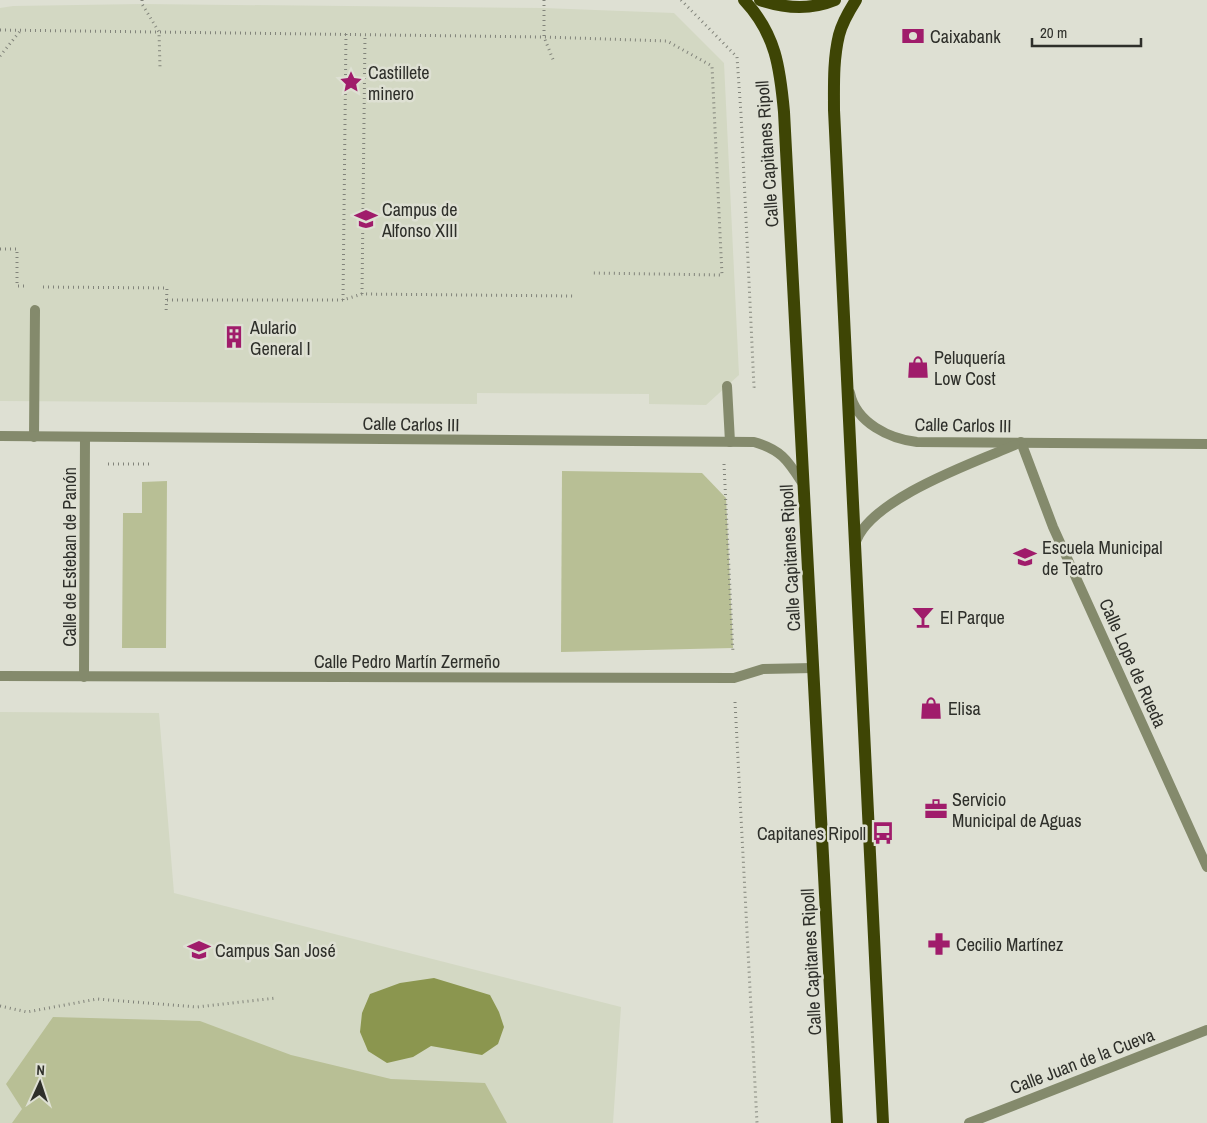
<svg xmlns="http://www.w3.org/2000/svg" width="1207" height="1123" viewBox="0 0 1207 1123" font-family="'Archivo Narrow',sans-serif">
<rect width="100%" height="100%" fill="#dee0d3"/>
<g fill="#d3d8c3">
<path d="M142 4 543 8 674 13 724 63 739 375 706 405 649 404V394L477 393V404L0 401V8L13 6Z"/>
<path d="M0 712 159 713 174 893 621 1007 613 1123H0Z"/>
</g>
<g fill="#b8bf95">
<path d="M562 471 702 473 726 498 733 648 561 652Z"/>
<path d="M167 481 166 648H122L123 513H142V482Z"/>
<path d="M53 1017 200 1021 291 1055 391 1079 485 1083 507 1123H12L22 1109 6 1084Z"/>
</g>
<path fill="#8b964f" d="M434 978 490 995 499 1012 504 1027 498 1044 482 1055 431 1046 413 1057 387 1063 368 1051 360 1032 362 1013 370 994 400 983Z"/>
<g fill="none" stroke-linecap="round" stroke-linejoin="round">
<g stroke="#81837a" stroke-width="3" stroke-dasharray="1 4" stroke-linecap="butt">
<path d="M142 0V4L159 32 160 67"/>
<path d="M544 0V37L554 62"/>
<path d="M681 0 737 57 741 114 754 387 753 391"/>
<path d="M0 30 544 37 667 41 712 66 722 275 591 273"/>
<path d="M0 56 21 30"/>
<path d="M0 249H17V286H27"/>
<path d="M43 287 167 288 166 314"/>
<path d="M362 294 365 35"/>
<path d="M167 300H343L362 294 574 296"/>
<path d="M343 300 346 34"/>
<path d="M108 464H149"/>
<path d="M724 464 733 653"/>
<path d="M735 702 757 1123"/>
<path d="M0 1006 27 1012 97 999 197 1007 276 998"/>
</g>
<g stroke="#848a6c" stroke-width="10">
<path d="M727 386 730 442"/>
<path d="M34 437 35 310"/>
</g>
<g stroke="#848a6c" stroke-width="10">
<path d="M0 676 734 678 763 669 813 668"/>
<path d="M84 677 85 437"/>
</g>
<g stroke="#848a6c" stroke-width="10">
<path d="M850 393C856 423 890 439 917 442L1207 444"/>
<path d="M0 436 754 442C782 450 788 461 803 484"/>
<path d="M1021 442 1053 527 1207 867"/>
<path d="M855 545C866 500 975 462 1015 445"/>
<path d="M969 1123 1207 1030"/>
</g>
<g stroke="#3e4505" stroke-width="12">
<path d="M744 0C776 34 780 68 784 112L837 1123"/>
<path d="M760 0C784 8 811 10 835 0"/>
<path d="M856 0C849 11 842 23 839 35 833 60 834 85 834 110L883 1123"/>
</g>
</g>
<defs>
<symbol id="bank-bare" viewBox="-9 -9 18 18"><path d="M-6-4H6V4H-6ZM0-2.3a2.3 2.3 0 1 0 0 4.6a2.3 2.3 0 1 0 0-4.6Z" fill="#a01c6b" stroke="#dee0d3" stroke-width="2.5" paint-order="stroke"/></symbol>
<symbol id="sight-bare" viewBox="-9 -9 18 18"><path d="M0-6L1.8-2.2L6-1.7L2.9 1.2L3.7 5.4L0 3.3L-3.7 5.4L-2.9 1.2L-6-1.7L-1.8-2.2Z" fill="#a01c6b" stroke="#dee0d3" stroke-width="2.5" paint-order="stroke"/></symbol>
<symbol id="university-bare" viewBox="-9 -9 18 18"><path d="M0-5L7-2L0 1L-7-2ZM-4 1L0 2.5L4 1V4Q0 6-4 4Z" fill="#a01c6b" stroke="#dee0d3" stroke-width="2.5" paint-order="stroke"/></symbol>
<symbol id="building-bare" viewBox="-9 -9 18 18"><path d="M-4-6H4V6H1V3H-1V6H-4ZM-2.5-4.3h1.7v1.8h-1.7ZM.8-4.3h1.7v1.8H.8ZM-2.5-1h1.7V.8h-1.7ZM.8-1h1.7V.8H.8Z" fill="#a01c6b" stroke="#dee0d3" stroke-width="2.5" paint-order="stroke"/></symbol>
<symbol id="shop-bare" viewBox="-9 -9 18 18"><path d="M-5-2.5h2.3a2.7 3.5 0 0 1 5.4 0H5L5.5 6h-11ZM-1.5-2.5h3a1.5 2.3 0 0 0-3 0Z" fill="#a01c6b" stroke="#dee0d3" stroke-width="2.5" paint-order="stroke"/></symbol>
<symbol id="school-bare" viewBox="-9 -9 18 18"><path d="M0-5L7-2L0 1L-7-2ZM-4 1L0 2.5L4 1V4Q0 6-4 4Z" fill="#a01c6b" stroke="#dee0d3" stroke-width="2.5" paint-order="stroke"/></symbol>
<symbol id="bar-bare" viewBox="-9 -9 18 18"><path d="M-6-5H6L.8 .8V4.5H3.5V6h-7V4.5H-.8V.8Z" fill="#a01c6b" stroke="#dee0d3" stroke-width="2.5" paint-order="stroke"/></symbol>
<symbol id="office-bare" viewBox="-9 -9 18 18"><path d="M-6-3h4V-5.5h4V-3h4V5H-6ZM-1-4.5V-3h2v-1.5ZM-6 0V1H6V0Z" fill="#a01c6b" stroke="#dee0d3" stroke-width="2.5" paint-order="stroke"/></symbol>
<symbol id="bus-bare" viewBox="-9 -9 18 18"><path d="M-5-6H5V4H4V6H2V4H-2V6H-4V4H-5ZM-3.5-4V0h7V-4ZM-3.5 1.2v1.5H-2V1.2ZM2 1.2v1.5H3.5V1.2Z" fill="#a01c6b" stroke="#dee0d3" stroke-width="2.5" paint-order="stroke"/></symbol>
<symbol id="pharmacy-bare" viewBox="-9 -9 18 18"><path d="M-2-6h4v4h4v4h-4v4h-4v-4h-4v-4h4Z" fill="#a01c6b" stroke="#dee0d3" stroke-width="2.5" paint-order="stroke"/></symbol>
</defs>
<g fill-rule="evenodd">
<use href="#bank-bare" x="897" y="20" width="32" height="32"/>
<use href="#sight-bare" x="335" y="66" width="32" height="32"/>
<use href="#university-bare" x="350" y="203" width="32" height="32"/>
<use href="#building-bare" x="218" y="321" width="32" height="32"/>
<use href="#shop-bare" x="902" y="351" width="32" height="32"/>
<use href="#school-bare" x="1009" y="541" width="32" height="32"/>
<use href="#bar-bare" x="907" y="601" width="32" height="32"/>
<use href="#shop-bare" x="915" y="692" width="32" height="32"/>
<use href="#office-bare" x="920" y="793" width="32" height="32"/>
<use href="#bus-bare" x="867" y="817" width="32" height="32"/>
<use href="#pharmacy-bare" x="923" y="928" width="32" height="32"/>
<use href="#university-bare" x="183" y="934" width="32" height="32"/>
</g>
<g text-anchor="middle" dominant-baseline="central" stroke-width="5" stroke-linejoin="round" paint-order="stroke">
<g font-size="18" fill="#2e2f2a" stroke="#dee0d3" text-anchor="start">
<text x="930" y="36">Caixabank</text>
<text x="368" y="72">Castillete<tspan x="368" dy="21">minero</tspan></text>
<text x="382" y="209">Campus de<tspan x="382" dy="21">Alfonso XIII</tspan></text>
<text x="250" y="327">Aulario<tspan x="250" dy="21">General I</tspan></text>
<text x="934" y="357">Peluquería<tspan x="934" dy="21">Low Cost</tspan></text>
<text x="1042" y="547">Escuela Municipal<tspan x="1042" dy="21">de Teatro</tspan></text>
<text x="940" y="617">El Parque</text>
<text x="948" y="708">Elisa</text>
<text x="952" y="799">Servicio<tspan x="952" dy="21">Municipal de Aguas</tspan></text>
<text x="866" y="833" text-anchor="end">Capitanes Ripoll</text>
<text x="956" y="944">Cecilio Martínez</text>
<text x="215" y="950">Campus San José</text>
</g>
<g font-size="18" fill="#2e2f2a" stroke="#dee0d3">
<text transform="translate(767 154) rotate(-94)">Calle Capitanes Ripoll</text>
<text transform="translate(411 424) rotate(1)">Calle Carlos III</text>
<text transform="translate(963 425) rotate(1)">Calle Carlos III</text>
<text transform="translate(69 557) rotate(-90)">Calle de Esteban de Panón</text>
<text transform="translate(790 558) rotate(-93)">Calle Capitanes Ripoll</text>
<text x="407" y="661">Calle Pedro Martín Zermeño</text>
<text transform="translate(1133 663) rotate(66)">Calle Lope de Rueda</text>
<text transform="translate(811 962) rotate(-93)">Calle Capitanes Ripoll</text>
<text transform="translate(1082 1061) rotate(-21)">Calle Juan de la Cueva</text>
</g>
</g>
<g transform="translate(40 1083) rotate(3)" stroke="#dee0d3" stroke-width="4" paint-order="stroke">
<path d="M0-4L9 19L0 12L-9 19Z" fill="#2e2f2a"/>
<text y="-8" font-size="14" font-weight="bold" text-anchor="middle" fill="#2e2f2a">N</text>
</g>
<path d="M1032 38v8h109v-8" fill="none" stroke="#2e2f2a" stroke-width="2.5"/>
<text x="1040" y="38" font-size="15" fill="#2e2f2a" stroke="#dee0d3" stroke-width="4" paint-order="stroke">20 m</text>
</svg>
